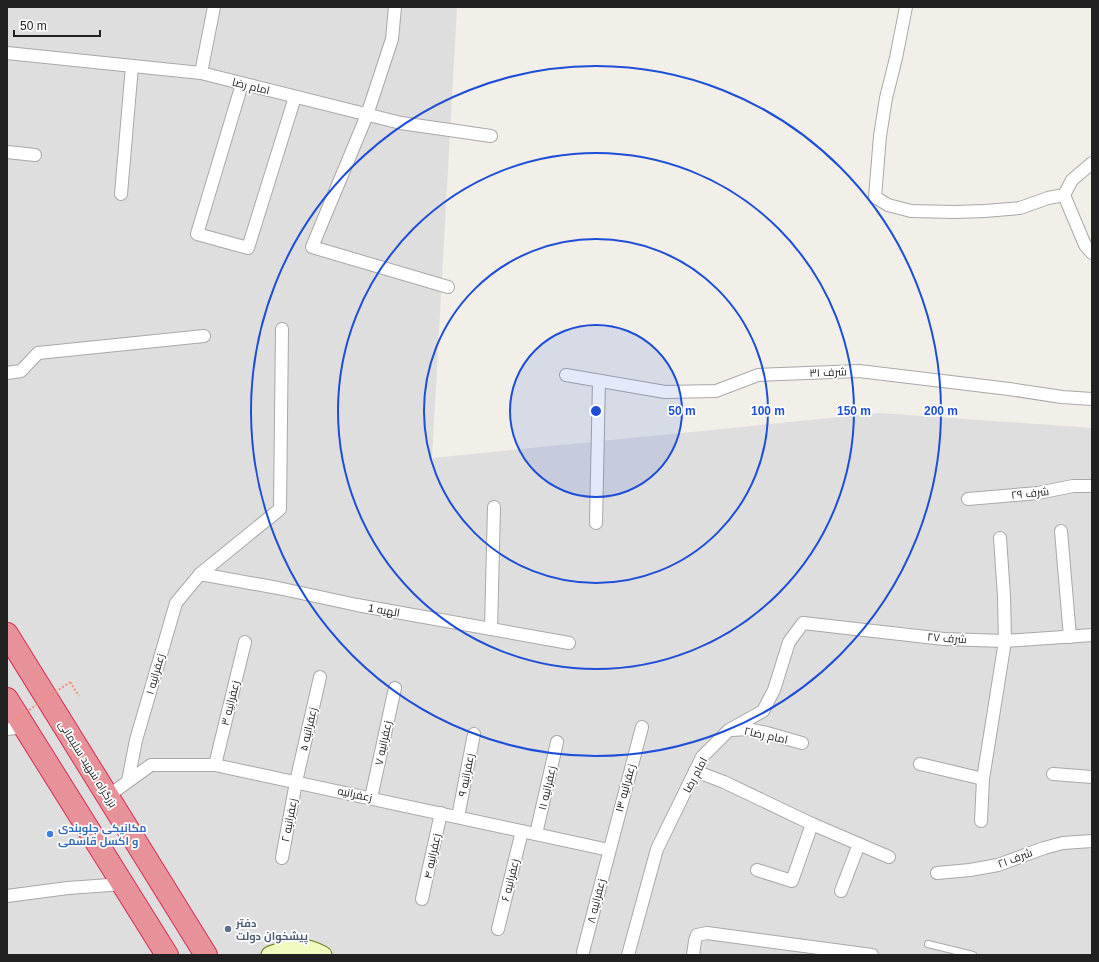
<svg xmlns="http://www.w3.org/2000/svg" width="1099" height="962" viewBox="0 0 1099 962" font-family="Arial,Cairo,sans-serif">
<rect width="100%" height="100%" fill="#f1efe8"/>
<path fill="#dfdede" d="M7 7H457L432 458 880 413 1092 428V955H7Z"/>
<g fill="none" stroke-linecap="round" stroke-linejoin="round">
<defs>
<path id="lane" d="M928 944 973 955"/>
<g id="street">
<path d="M395 7 392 39 367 115 312 247 448 287"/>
<path d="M906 7 896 58 886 98 880 136 875 197 888 205 911 211 954 212 985 211 1020 208 1048 198 1064 195 1072 180 1092 163"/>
<path d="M7 53 201 73 401 123 491 136"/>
<path d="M201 73 214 7"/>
<path d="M242 84 197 234 248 248 295 97"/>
<path d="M7 152 35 155"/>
<path d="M121 194 132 66"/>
<path d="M1064 195 1085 245 1092 253"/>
<path d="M7 373 21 371 38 353 204 336"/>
<path d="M566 375 665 392 716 391 758 375 859 371 1009 389 1062 397 1092 399"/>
<path d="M968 499 1038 493 1073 486H1092"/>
<path d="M596 523 599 381"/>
<path d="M1061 531 1070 637"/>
<path d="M200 574 278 588 357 605 569 643"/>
<path d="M491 629 494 507"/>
<path d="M7 729 25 727"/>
<path d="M732 730 747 729 767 733 802 743"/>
<path d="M920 764 983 779"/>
<path d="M215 765 245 642"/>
<path d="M695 771 724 782 812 824 889 857"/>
<path d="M1053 774 1092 777"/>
<path d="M128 781 136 740 176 603 200 574 280 509 282 329"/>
<path d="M108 796 151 765H215L609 850"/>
<path d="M371 798 395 688"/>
<path d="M458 817 474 734"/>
<path d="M981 821 983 779 1005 641 1004 596 1000 538"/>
<path d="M536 834 557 742"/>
<path d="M282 858 296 782 320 677"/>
<path d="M757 870 792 881 812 824"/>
<path d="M937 873 970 870 998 865 1044 848 1063 843 1092 841"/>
<path d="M841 891 859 844"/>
<path d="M7 896 68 888 123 884"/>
<path d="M422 899 441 813"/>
<path d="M498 929 522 831"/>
<path d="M583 952 642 727"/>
<path d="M628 955 657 849 702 757 729 730 763 711 774 690 789 642 803 623 944 639 1005 641 1092 635"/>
<path d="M693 955 695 941 697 935 707 933 872 955"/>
</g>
<path id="secondary" d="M270 955C292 947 301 943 323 955"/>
<g id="highway">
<path d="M7 634 206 955"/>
<path d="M7 699 167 955"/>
</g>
</defs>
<use href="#lane" stroke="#a8a8a8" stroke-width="8"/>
<use href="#street" stroke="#a8a8a8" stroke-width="14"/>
<use href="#secondary" stroke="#617907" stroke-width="19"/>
<use href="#highway" stroke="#d92b54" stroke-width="24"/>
<path stroke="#f88e72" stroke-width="2" stroke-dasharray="2 2" stroke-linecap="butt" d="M70 682 79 696"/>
<use href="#lane" stroke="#fff" stroke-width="6"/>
<use href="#street" stroke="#fff" stroke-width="12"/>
<use href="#secondary" stroke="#f0f9be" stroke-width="17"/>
<use href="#highway" stroke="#e69298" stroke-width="22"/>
<path stroke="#f88e72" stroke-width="2" stroke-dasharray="2 2" stroke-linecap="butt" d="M16 719 70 682"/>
</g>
<circle cx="596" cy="411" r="86" fill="#1d4ed8" fill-opacity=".12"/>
<g fill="none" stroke="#1d4ed8" stroke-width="2">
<circle cx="596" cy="411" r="86"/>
<circle cx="596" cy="411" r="172"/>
<circle cx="596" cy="411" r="258"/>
<circle cx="596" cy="411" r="345"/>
</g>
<circle fill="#3f7fe0" stroke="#fff" stroke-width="1.5" cx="50" cy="834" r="4"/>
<circle fill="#5c6f8a" stroke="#fff" stroke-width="1.5" cx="228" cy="929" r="4"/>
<g text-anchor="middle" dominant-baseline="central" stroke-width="3.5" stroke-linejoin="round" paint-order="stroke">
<g font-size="11" fill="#212121" stroke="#fff">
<text transform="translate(251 86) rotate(14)">امام رضا</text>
<text transform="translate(828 372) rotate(-2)">شرف ۳۱</text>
<text transform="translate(1030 493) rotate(-6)">شرف ۲۹</text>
<text transform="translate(384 610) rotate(10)">الهیه 1</text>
<text transform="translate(947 638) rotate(4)">شرف ۲۷</text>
<text transform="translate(155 674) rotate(-74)">زعفرانیه ۱</text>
<text transform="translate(230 703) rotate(-76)">زعفرانیه ۳</text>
<text transform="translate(308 729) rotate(-77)">زعفرانیه ۵</text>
<text transform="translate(766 735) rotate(12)">امام رضا۲</text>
<text transform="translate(383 743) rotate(-78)">زعفرانیه ۷</text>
<text transform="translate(88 764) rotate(58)">بزرگراه شهید سلیمانی</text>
<text transform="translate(466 775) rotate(-79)">زعفرانیه ۹</text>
<text transform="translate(695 775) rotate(-62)">امام رضا</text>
<text transform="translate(547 788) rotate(-77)">زعفرانیه ۱۱</text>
<text transform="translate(625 788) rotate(-75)">زعفرانیه ۱۳</text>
<text transform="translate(355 794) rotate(12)">زعفرانیه</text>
<text transform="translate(289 820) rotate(-79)">زعفرانیه ۲</text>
<text transform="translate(432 856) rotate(-78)">زعفرانیه ۴</text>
<text transform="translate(1015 858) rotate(-20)">شرف ۲۱</text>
<text transform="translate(510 880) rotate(-76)">زعفرانیه ۶</text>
<text transform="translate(596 901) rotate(-76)">زعفرانیه ۸</text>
</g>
<g font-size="11" font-weight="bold" fill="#366cbe" stroke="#fff" text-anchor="start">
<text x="58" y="828">مکانیکی جلوبندی<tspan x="58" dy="13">و اکسل قاسمی</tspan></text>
</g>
<g font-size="11" font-weight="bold" fill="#4e5e75" stroke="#fff" text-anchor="start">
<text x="236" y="923">دفتر<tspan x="236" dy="13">پیشخوان دولت</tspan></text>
</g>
</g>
<circle cx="596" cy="411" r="6" fill="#1d4ed8" stroke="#fff" stroke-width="2"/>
<g font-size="12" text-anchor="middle" font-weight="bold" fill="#1d4ed8" stroke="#fff" stroke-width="3.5" stroke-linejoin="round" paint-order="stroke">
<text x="682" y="415">50 m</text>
<text x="768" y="415">100 m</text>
<text x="854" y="415">150 m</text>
<text x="941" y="415">200 m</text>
</g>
<rect width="1099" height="962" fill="none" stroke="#212121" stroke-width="16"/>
<path d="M14 30v6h86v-6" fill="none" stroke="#212121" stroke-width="2"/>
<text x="20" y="30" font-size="12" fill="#212121" stroke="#ffffff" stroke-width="3" paint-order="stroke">50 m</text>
</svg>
